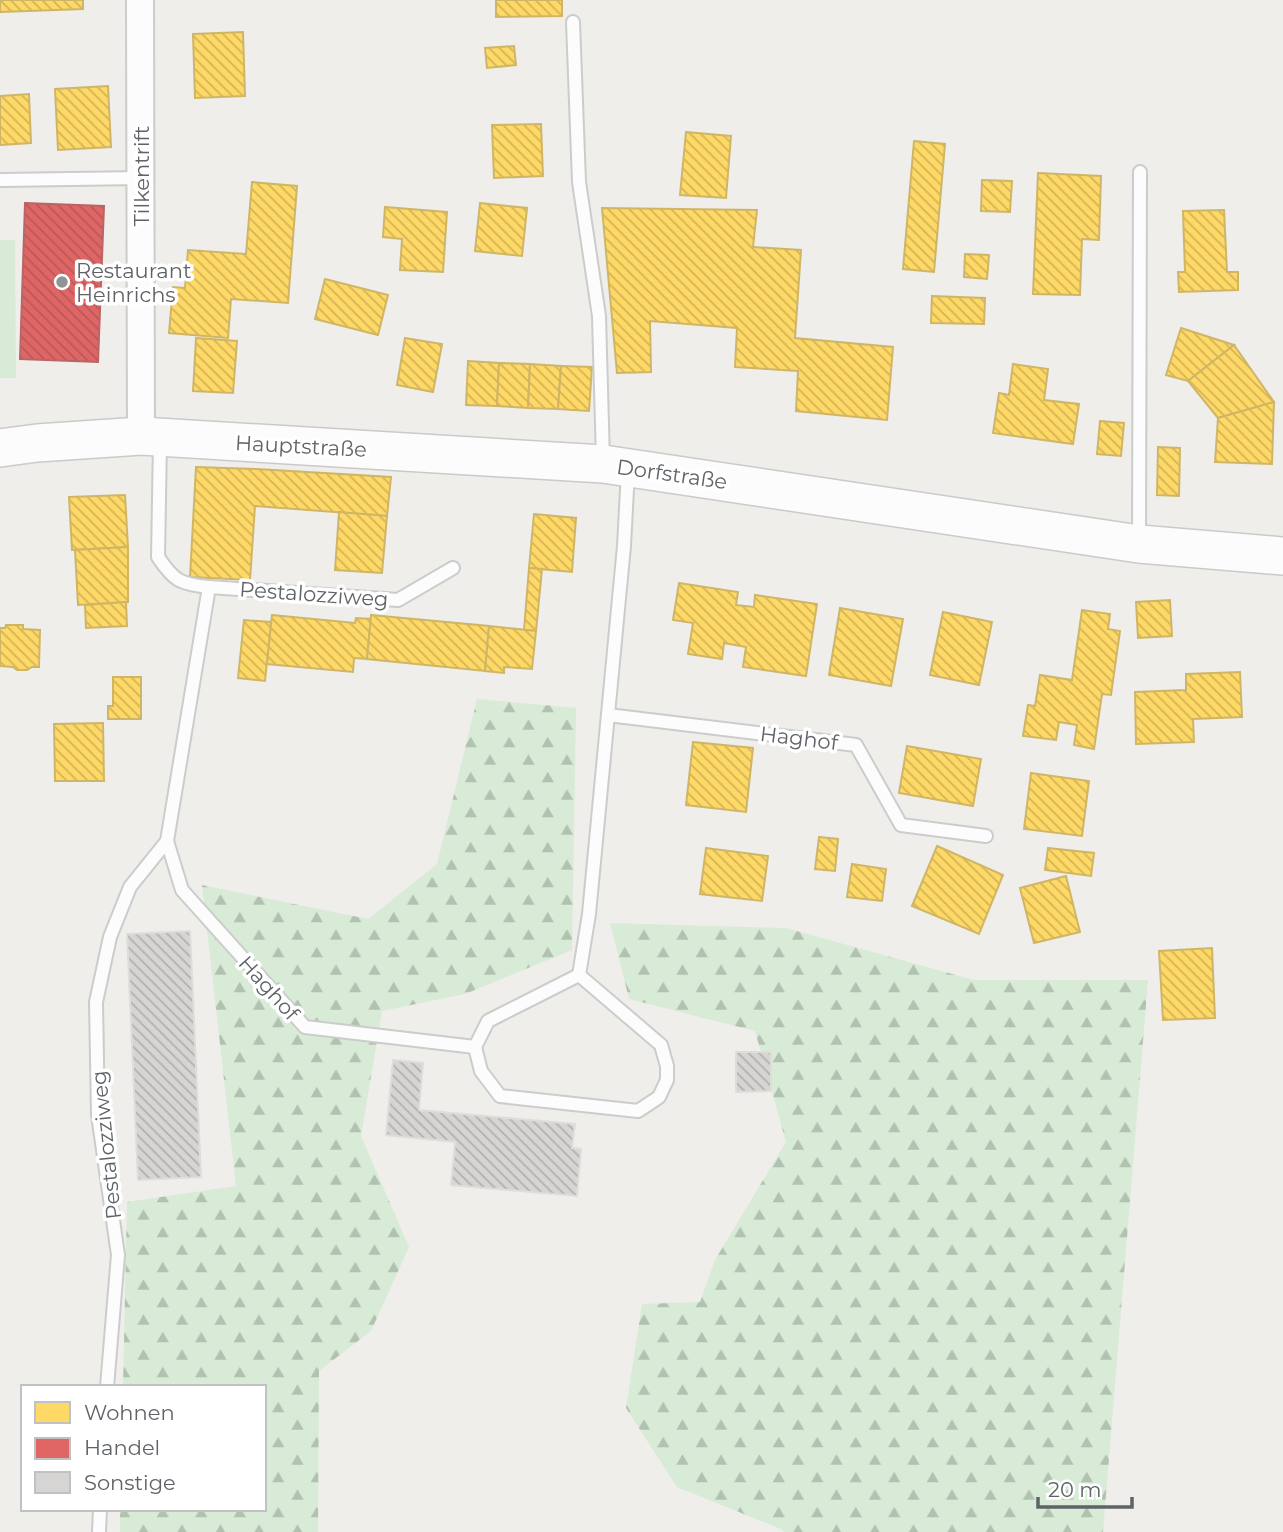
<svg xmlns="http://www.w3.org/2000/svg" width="1283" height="1532" viewBox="0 0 1283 1532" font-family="Montserrat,sans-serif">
<defs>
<pattern id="forest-firs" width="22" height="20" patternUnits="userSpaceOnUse" patternTransform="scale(1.75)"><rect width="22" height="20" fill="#d8ebd6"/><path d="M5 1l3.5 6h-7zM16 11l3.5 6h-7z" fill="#b2c2b1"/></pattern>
<pattern id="homes-back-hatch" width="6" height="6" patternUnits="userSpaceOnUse" patternTransform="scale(1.75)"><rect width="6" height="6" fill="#ffd966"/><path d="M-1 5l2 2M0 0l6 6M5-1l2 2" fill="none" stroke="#d2b458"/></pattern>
<pattern id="shops-back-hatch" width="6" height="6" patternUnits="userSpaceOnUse" patternTransform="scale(1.75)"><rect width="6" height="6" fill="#e06666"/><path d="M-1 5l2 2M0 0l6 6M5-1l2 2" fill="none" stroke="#b95858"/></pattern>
<pattern id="building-back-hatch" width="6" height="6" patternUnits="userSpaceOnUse" patternTransform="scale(1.75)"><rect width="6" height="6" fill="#d6d5d3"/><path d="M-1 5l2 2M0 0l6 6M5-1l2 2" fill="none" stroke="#b1b0af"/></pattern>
</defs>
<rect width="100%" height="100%" fill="#efeeea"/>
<g fill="url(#forest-firs)">
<path d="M477 699 576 708 572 950 465 994 382 1011 361 1136 409 1247 371 1331 319 1371 318 1532H120V1509H264V1387H123L127 1202 236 1186 202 885 368 919 437 864Z"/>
<path d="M610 923 786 928 974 980H1148L1103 1532H784L781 1529 677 1487 626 1408 642 1304 700 1302 715 1260 786 1142 755 1031 629 999Z"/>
</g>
<path fill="#d8ebd6" d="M0 240H15L16 378H0Z"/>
<g fill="url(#homes-back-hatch)" stroke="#cfb667" stroke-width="2">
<path d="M0 0H83V9L0 12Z"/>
<path d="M496 0H562V16L496 17Z"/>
<path d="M243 32 245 96 195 98 193 34Z"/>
<path d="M514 46 516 65 487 68 485 48Z"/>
<path d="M108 86 111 147 58 150 55 89Z"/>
<path d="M29 94 31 143 0 145V96Z"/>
<path d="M541 124 543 176 494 178 492 125Z"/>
<path d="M686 132 731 136 726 198 680 195Z"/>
<path d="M914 141 945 144 934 272 903 269Z"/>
<path d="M1038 173 1101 176 1099 240 1082 239 1080 295 1033 294Z"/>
<path d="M982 180 1012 181 1010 212 981 211Z"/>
<path d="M252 182 297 186 288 303 231 299 228 338 169 333 173 287 185 288 188 250 246 254Z"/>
<path d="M480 203 527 208 522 256 475 251Z"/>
<path d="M385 207 447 212 443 272 400 270 402 239 383 237Z"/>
<path d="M602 208 757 210 753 247 801 250 795 338 893 347 887 420 796 411 798 371 735 367 737 328 650 321 651 372 617 373Z"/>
<path d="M1224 210 1227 272H1238V290L1179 292 1178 272H1185L1183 211Z"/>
<path d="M965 254 989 255 987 279 964 277Z"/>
<path d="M325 279 388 295 378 335 315 319Z"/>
<path d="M932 296 985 298 984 324 931 323Z"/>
<path d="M1181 328 1234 345 1188 381 1166 375Z"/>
<path d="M196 338 237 341 233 393 193 391Z"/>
<path d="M405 338 442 344 433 392 397 385Z"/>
<path d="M1234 345 1274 402 1218 418 1188 381Z"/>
<path d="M468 361 499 363 497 406 466 405Z"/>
<path d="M499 363 530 364 528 408 497 406Z"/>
<path d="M530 364 561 366 558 409 528 408Z"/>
<path d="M1013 364 1048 369 1044 400 1079 404 1073 444 993 433 999 393 1009 395Z"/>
<path d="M561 366 592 367 589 411 558 409Z"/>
<path d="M1274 402 1272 464 1215 462 1218 418Z"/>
<path d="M1100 421 1124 423 1121 456 1097 454Z"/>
<path d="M1158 447 1180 448 1179 496 1157 495Z"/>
<path d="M196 467 257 469 391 477 387 516 255 506 250 580 190 577Z"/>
<path d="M125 495 128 547 72 550 69 497Z"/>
<path d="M339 512 387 516 382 573 335 570Z"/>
<path d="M534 514 576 518 572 572 529 568Z"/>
<path d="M128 547V602L78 605 75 550Z"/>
<path d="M529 568 542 569 536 631 524 630Z"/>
<path d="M679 583 738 592 736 605 754 607 755 595 817 604 806 676 743 667 746 647 724 643 722 659 688 654 693 623 673 620Z"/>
<path d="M1170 600 1172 636 1138 638 1136 602Z"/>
<path d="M126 602 127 626 86 628 85 605Z"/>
<path d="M840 608 903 619 891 686 829 675Z"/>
<path d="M1082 610 1110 614 1108 629 1120 631 1111 695 1102 694 1094 749 1074 745 1077 725 1059 722 1056 740 1023 736 1028 705 1035 706 1040 675 1072 680Z"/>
<path d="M943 612 992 622 979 685 930 675Z"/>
<path d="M272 615 355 623 356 618 371 619 367 659 354 658 353 672 267 664Z"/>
<path d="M371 615 489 626 485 671 367 659Z"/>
<path d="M244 620 271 622 265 681 238 678Z"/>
<path d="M6 625H23V629L40 630 39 667H32L27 670H17L13 667 0 666V628H5Z"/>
<path d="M489 626 536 631 532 669 504 667V673L485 671Z"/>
<path d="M1240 672 1242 717 1193 719 1194 742 1136 744 1135 692 1186 690V674Z"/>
<path d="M113 677H141V719H108V706H113Z"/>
<path d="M103 723 104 781H55L54 724Z"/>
<path d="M693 742 753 748 746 812 686 805Z"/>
<path d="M907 746 981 759 973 806 899 793Z"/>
<path d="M1031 773 1089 781 1082 836 1024 829Z"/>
<path d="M819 837 838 839 835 871 815 869Z"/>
<path d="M937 846 1003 875 979 934 912 906Z"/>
<path d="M706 848 768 856 762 901 700 894Z"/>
<path d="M1048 848 1094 853 1091 876 1045 870Z"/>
<path d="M852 864 886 869 882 901 847 897Z"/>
<path d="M1066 876 1080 932 1034 943 1020 888Z"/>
<path d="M1212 948 1215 1018 1163 1020 1159 951Z"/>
</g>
<path fill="url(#shops-back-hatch)" stroke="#b96567" stroke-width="2" d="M25 203 104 206 98 362 20 359Z"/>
<g fill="url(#building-back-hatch)" stroke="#deddd9" stroke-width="2">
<path d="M190 931 201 1177 138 1180 127 934Z"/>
<path d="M736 1052H771V1091L736 1092Z"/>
<path d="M393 1060 423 1063 419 1110 575 1124 572 1148 581 1149 577 1196 451 1185 455 1142 386 1135Z"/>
</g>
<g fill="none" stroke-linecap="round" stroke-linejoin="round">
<defs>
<g id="service">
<path d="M573 22 579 182 599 316 603 461"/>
<path d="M0 180 141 178"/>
<path d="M1139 542 1140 172"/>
<path d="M209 587 398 600 453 568"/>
<path d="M608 715 856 745 901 825 986 836"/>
<path d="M167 841 182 890 305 1027 475 1047"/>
<path d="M579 975 661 1045 667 1066V1080L659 1097 638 1111 500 1096 481 1071 475 1047 488 1021 579 975 589 914 624 546 628 470"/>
<path d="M107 1387 118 1255 98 1115 96 1002 110 937 130 887 167 841 209 587C180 584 174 581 158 557L160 441"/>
<path d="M99 1532 100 1509"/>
</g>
<path id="minor" d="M140 0 141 436"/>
<path id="secondary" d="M0 448 37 443 141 436 603 464 1139 544 1283 556"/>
</defs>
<use href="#service" stroke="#cbcccc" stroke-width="16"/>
<use href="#minor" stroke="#cbcccc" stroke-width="30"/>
<use href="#secondary" stroke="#cacacb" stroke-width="40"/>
<use href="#service" stroke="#fdfcfc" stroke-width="12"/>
<use href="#minor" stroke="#fdfcfc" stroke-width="26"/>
<use href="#secondary" stroke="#fdfcfc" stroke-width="37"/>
</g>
<circle fill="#919496" stroke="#fff" stroke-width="2.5" cx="62" cy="282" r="7"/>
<g text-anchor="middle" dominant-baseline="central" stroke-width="7" stroke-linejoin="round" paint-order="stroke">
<g font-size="21" fill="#5f6368" stroke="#fff">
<text transform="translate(141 176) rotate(-90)">Tilkentrift</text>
<text transform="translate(301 446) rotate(3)">Hauptstraße</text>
<text transform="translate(672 474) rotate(8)">Dorfstraße</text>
<text transform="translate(314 594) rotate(4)">Pestalozziweg</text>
<text transform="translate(799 738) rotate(7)">Haghof</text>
<text transform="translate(269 988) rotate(48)">Haghof</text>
<text transform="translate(106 1145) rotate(-96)">Pestalozziweg</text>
</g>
<g font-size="21" fill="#5f6368" stroke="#fff" text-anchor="start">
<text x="76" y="270">Restaurant<tspan x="76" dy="24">Heinrichs</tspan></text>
</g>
</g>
<rect x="21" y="1385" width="245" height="126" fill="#ffffff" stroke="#bfc1c3" stroke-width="2"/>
<rect x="35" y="1402" width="35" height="21" fill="#ffd966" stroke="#bfc1c3" stroke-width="2"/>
<text x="84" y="1420" font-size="21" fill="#5f6368">Wohnen</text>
<rect x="35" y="1438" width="35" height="21" fill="#e06666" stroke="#bfc1c3" stroke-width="2"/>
<text x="84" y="1455" font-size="21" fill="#5f6368">Handel</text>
<rect x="35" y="1472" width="35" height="21" fill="#d6d5d3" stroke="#bfc1c3" stroke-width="2"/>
<text x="84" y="1490" font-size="21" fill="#5f6368">Sonstige</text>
<path d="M1038 1497v10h94v-10" fill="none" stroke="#5f6368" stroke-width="3.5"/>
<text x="1048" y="1497" font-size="21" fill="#5f6368" stroke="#ffffff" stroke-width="5" paint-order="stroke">20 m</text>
</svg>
